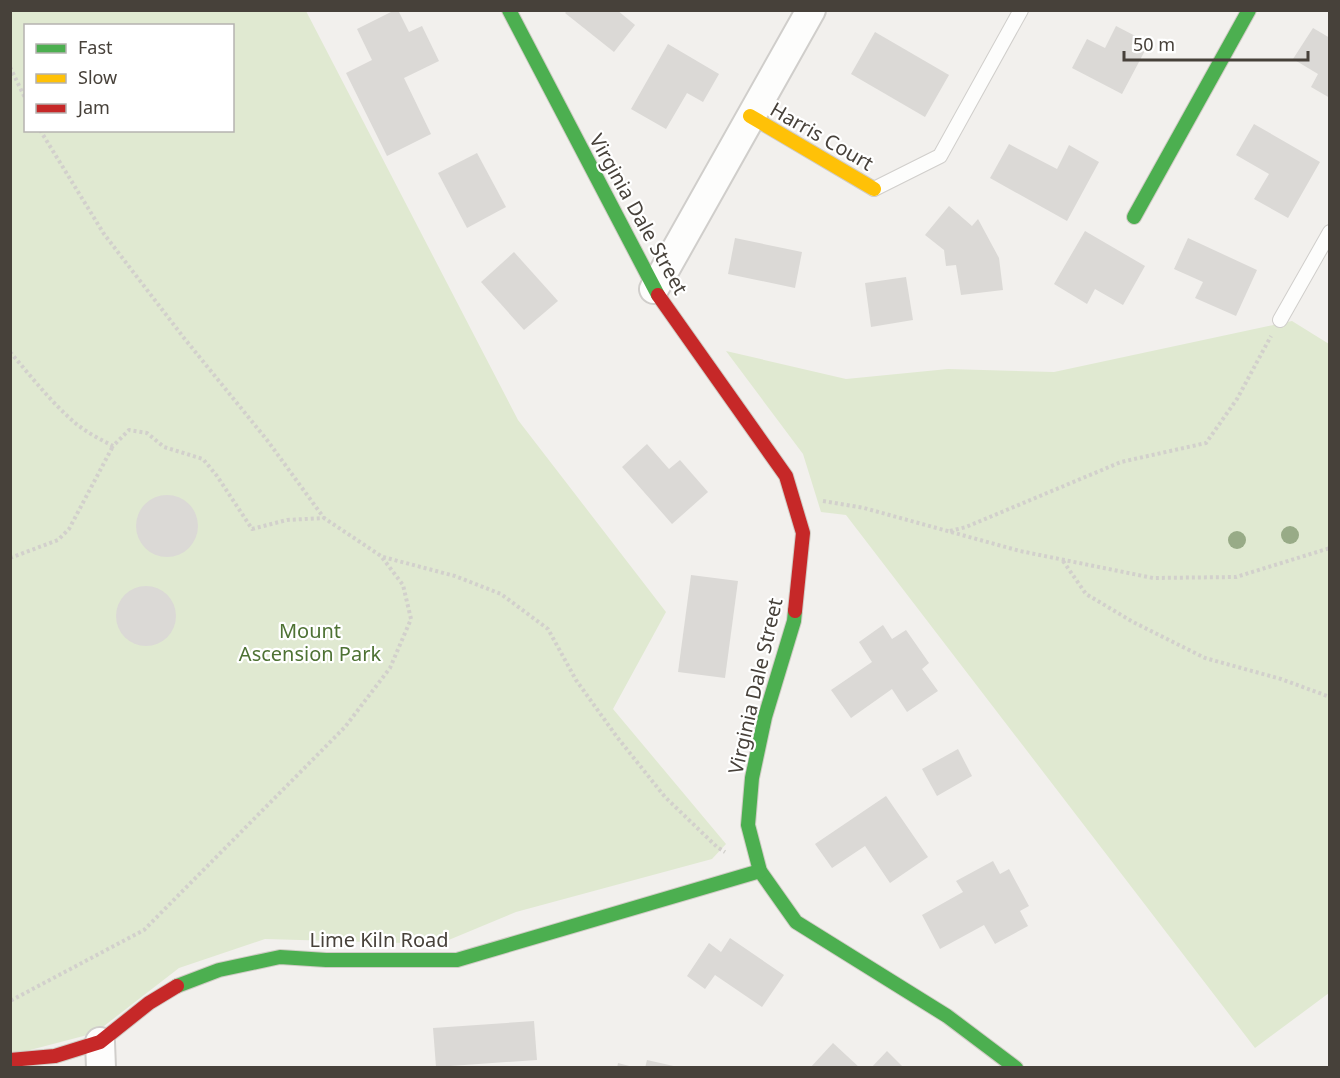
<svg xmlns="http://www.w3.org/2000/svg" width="1340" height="1078" viewBox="0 0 1340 1078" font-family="'Noto Sans',sans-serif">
<rect width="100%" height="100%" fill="#f2f0ed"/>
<g fill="#e0e9d1" fill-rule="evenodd">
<path d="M10 11H306L518 420 666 612 613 709 726 844 712 859 516 912 439 944 265 939 179 968 95 1033 11 1055ZM26 26H232V130H26Z"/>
<path d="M1292 321 1329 344V993L1255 1048 846 515 821 512 803 454 726 351 846 379 948 369 1054 372Z"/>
</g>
<g fill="#dbd9d6">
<path d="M395 10H398L409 32 422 26 439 61 404 78 431 134 387 156 346 73 372 60 357 29Z"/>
<path d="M568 10H617L635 25 614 52 565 13Z"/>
<path d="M1116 26 1149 43 1122 94 1072 68 1087 39 1105 48Z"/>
<path d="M1313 28 1330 38V98L1311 87 1318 74 1293 59Z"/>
<path d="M875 32 949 75 925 117 851 74Z"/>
<path d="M668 44 719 74 703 102 687 93 666 129 631 109Z"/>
<path d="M1254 124 1320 162 1288 218 1254 199 1269 174 1236 155Z"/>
<path d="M1009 144 1057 169 1069 145 1099 162 1067 221 990 178Z"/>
<path d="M477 153 506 207 467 228 438 173Z"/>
<path d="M949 206 972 226 978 219 999 258 1003 290 961 295 956 265 946 266 944 250 925 235Z"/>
<path d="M1085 231 1145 266 1123 305 1095 289 1087 304 1054 284Z"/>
<path d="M735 238 802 252 795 288 728 274Z"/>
<path d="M1188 238 1257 270 1236 316 1195 298 1203 282 1174 269Z"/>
<path d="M514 252 558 301 524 330 481 282Z"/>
<path d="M906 277 913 320 871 327 865 283Z"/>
<path d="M647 444 669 469 680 460 708 492 672 524 622 467Z"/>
<circle cx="167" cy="526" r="31"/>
<path d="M691 575 738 581 725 678 678 672Z"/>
<circle cx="146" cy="616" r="30"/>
<path d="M883 625 892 639 906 630 929 663 922 669 938 691 907 712 892 689 851 718 831 690 872 662 859 642Z"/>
<path d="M958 749 972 776 937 796 922 769Z"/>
<path d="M886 796 928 857 890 883 865 846 832 868 815 844Z"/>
<path d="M993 861 1000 874 1009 869 1029 906 1020 911 1028 926 995 944 984 925 940 949 922 915 963 892 956 881Z"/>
<path d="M730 938 784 975 762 1007 715 975 705 989 687 976 709 943 721 952Z"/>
<path d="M534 1021 537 1060 436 1067 433 1028Z"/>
<path d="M833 1043 860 1068H810Z"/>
<path d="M887 1051 904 1068H871Z"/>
<path d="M647 1060 678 1067V1068H645Z"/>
<path d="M618 1063 633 1067V1068H617Z"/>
</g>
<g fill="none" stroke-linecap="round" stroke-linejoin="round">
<defs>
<g id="lane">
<path d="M874 189 940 156 1021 10"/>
<path d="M1280 320 1330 232"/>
</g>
<g id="street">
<path d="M654 289 811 10"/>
<path d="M100 1042 101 1068"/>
</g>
<g id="fast">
<path d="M509 10 658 295"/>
<path d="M1134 217 1249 10"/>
<path d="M795 611 794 621 765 717 752 778 748 825 760 871 796 922 947 1016 1016 1068"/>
<path d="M177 986 219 970 280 957 326 960H457L760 871"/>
</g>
<path id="slow" d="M750 116 874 189"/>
<g id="jam">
<path d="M658 295 786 476 803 533 795 611"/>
<path d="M10 1060 55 1056 100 1042 149 1003 177 986"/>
</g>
</defs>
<use href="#lane" stroke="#d0cecb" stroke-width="16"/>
<use href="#street" stroke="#d0cecb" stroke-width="32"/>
<use href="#fast" stroke="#d0ccc5" stroke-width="16"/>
<use href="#slow" stroke="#d0ccc5" stroke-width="16"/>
<use href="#jam" stroke="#d0ccc5" stroke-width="16"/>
<g stroke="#d2d0cc" stroke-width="4" stroke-dasharray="3 3" stroke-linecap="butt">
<path d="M10 67 26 100"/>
<path d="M40 130 104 234 184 338 267 440 324 518"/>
<path d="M10 352C30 375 50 401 73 421 85 432 100 439 113 446L129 430 147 433 164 447 203 459 217 476 252 529 287 520 324 518 381 556 403 585 411 619 390 668 345 727 144 930 10 1001"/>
<path d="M823 501 864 508 1020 551 1153 578 1236 577 1330 548"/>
<path d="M950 531 966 527 1121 462 1206 443 1237 399 1271 336"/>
<path d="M383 557 455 576 501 594 548 629 576 680 617 737 665 797 717 847 725 852"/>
<path d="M10 558 58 540 69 529 113 446"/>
<path d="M1063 561 1086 594 1133 622 1205 658 1281 679 1330 697"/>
</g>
<use href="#lane" stroke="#fdfdfc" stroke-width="14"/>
<use href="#street" stroke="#fdfdfc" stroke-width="28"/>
<use href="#fast" stroke="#4caf50" stroke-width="14"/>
<use href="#slow" stroke="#ffc107" stroke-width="14"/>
<use href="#jam" stroke="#c62828" stroke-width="14"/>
</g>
<g fill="#98ab87">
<circle cx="1290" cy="535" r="9"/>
<circle cx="1237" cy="540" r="9"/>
</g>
<g text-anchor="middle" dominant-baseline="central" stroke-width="4.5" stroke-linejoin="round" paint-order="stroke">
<g font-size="20" fill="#47413a" stroke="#fff">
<text transform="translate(822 136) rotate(30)">Harris Court</text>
<text transform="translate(639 214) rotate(61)">Virginia Dale Street</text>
<text transform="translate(755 686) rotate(-77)">Virginia Dale Street</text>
<text x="379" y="939">Lime Kiln Road</text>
</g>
<g font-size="20" fill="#4e7234" stroke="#fff">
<text x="310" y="630">Mount<tspan x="310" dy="23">Ascension Park</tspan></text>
</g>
</g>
<rect width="1340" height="1078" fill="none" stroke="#47413a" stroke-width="24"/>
<rect x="24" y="24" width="210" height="108" fill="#ffffff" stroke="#b5b3b0" stroke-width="1.5"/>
<rect x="36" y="44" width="30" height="9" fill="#4caf50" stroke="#b5b3b0" stroke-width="1.5"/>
<text x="78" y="54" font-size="18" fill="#47413a">Fast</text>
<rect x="36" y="74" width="30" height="9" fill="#ffc107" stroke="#b5b3b0" stroke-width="1.5"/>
<text x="78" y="84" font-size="18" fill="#47413a">Slow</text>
<rect x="36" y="104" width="30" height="9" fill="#c62828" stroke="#b5b3b0" stroke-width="1.5"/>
<text x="78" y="114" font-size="18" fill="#47413a">Jam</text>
<path d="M1124 51v9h184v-9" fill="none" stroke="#47413a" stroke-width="3"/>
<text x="1133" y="51" font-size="18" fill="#47413a" stroke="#ffffff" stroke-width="4.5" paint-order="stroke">50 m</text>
</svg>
